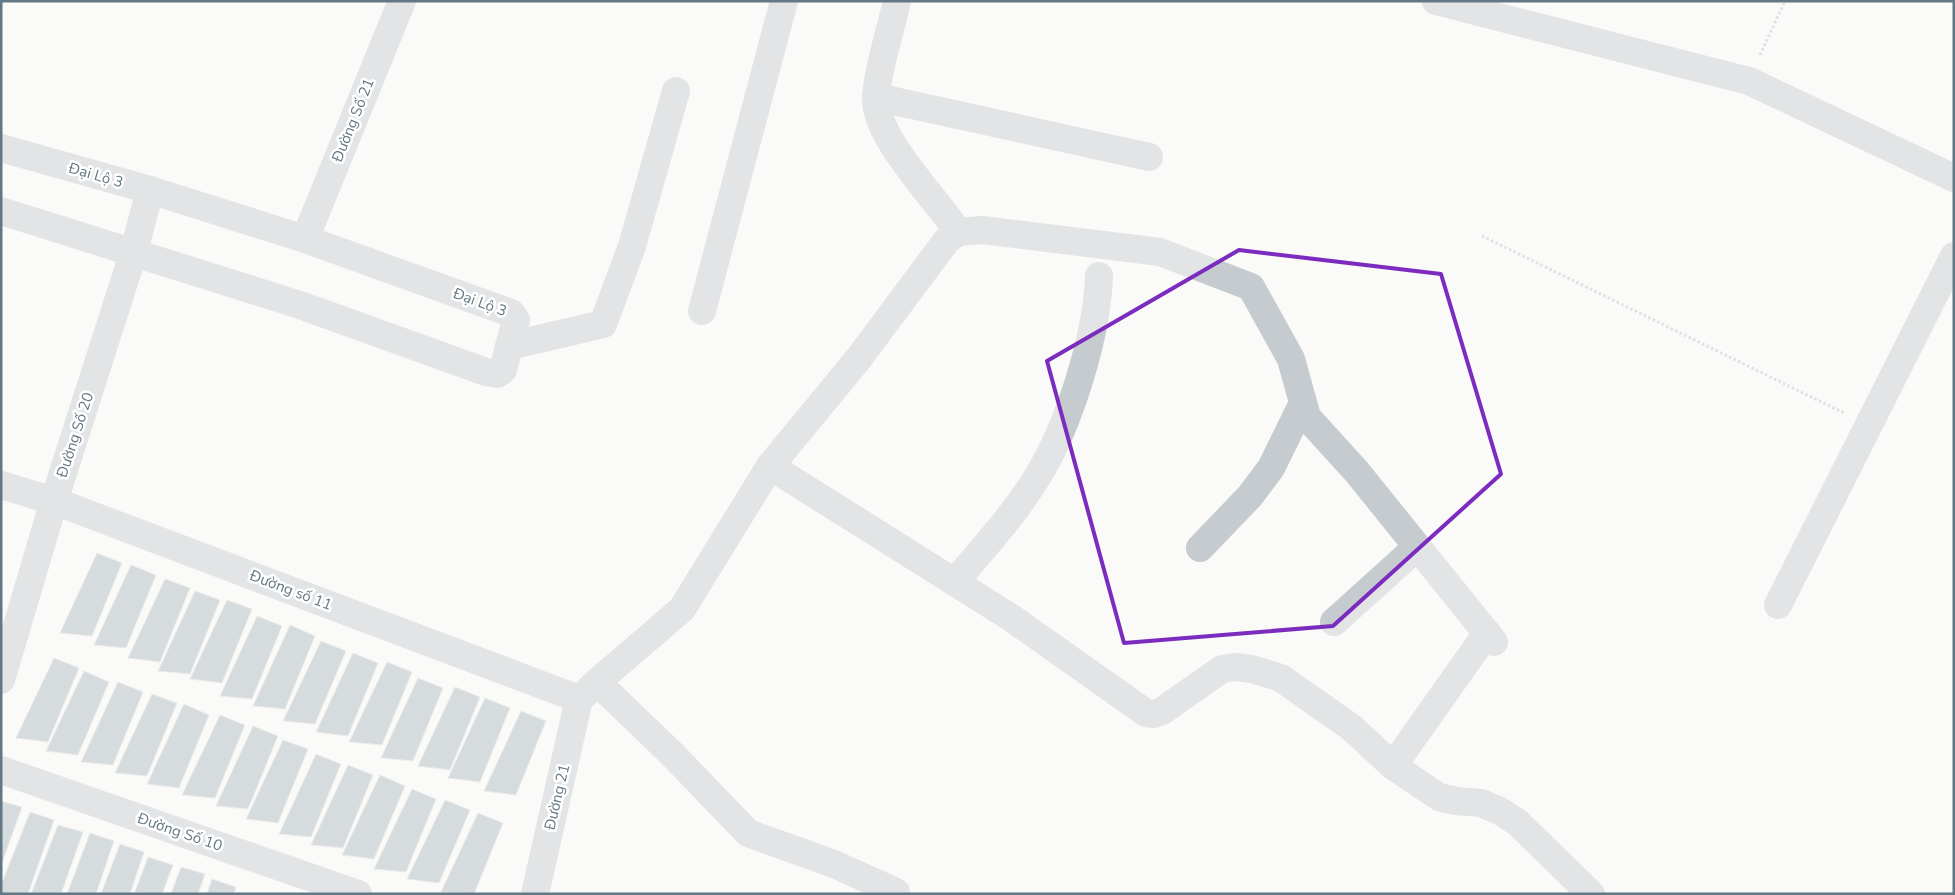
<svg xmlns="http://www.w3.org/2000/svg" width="1955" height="895" viewBox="0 0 1955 895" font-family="'Nunito Sans',sans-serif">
<rect width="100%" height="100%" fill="#fafaf8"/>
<g fill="#abb6bc" stroke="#dcdcda">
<path d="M97 553 122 563 92 636 60 633Z"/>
<path d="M131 565 156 575 126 648 94 645Z"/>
<path d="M165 579 190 588 160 662 128 658Z"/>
<path d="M195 591 220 600 190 674 158 671Z"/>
<path d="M227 600 252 609 222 683 190 679Z"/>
<path d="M257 616 282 626 252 699 220 696Z"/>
<path d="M290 625 315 636 285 709 253 706Z"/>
<path d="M321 641 346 651 315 724 283 721Z"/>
<path d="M353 653 378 663 348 736 316 732Z"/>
<path d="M54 658 79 668 48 742 16 738Z"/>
<path d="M387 662 412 672 382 745 349 742Z"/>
<path d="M84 671 109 682 78 755 46 751Z"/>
<path d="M418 678 443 688 413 761 381 758Z"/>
<path d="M118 682 143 692 113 765 81 762Z"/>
<path d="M455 687 480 697 450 770 418 766Z"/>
<path d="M152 694 177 703 147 776 115 773Z"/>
<path d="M485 698 510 708 480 782 448 778Z"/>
<path d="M184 704 209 715 179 788 147 784Z"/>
<path d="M521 711 546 721 516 795 484 791Z"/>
<path d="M220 715 245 725 215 798 182 795Z"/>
<path d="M253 726 278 736 248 809 216 806Z"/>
<path d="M283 740 308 749 278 823 246 819Z"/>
<path d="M316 754 341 764 311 837 279 834Z"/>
<path d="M348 765 373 775 343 848 311 845Z"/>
<path d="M380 775 405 786 374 859 342 855Z"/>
<path d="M412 789 436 799 406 872 374 869Z"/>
<path d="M445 800 470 810 439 883 407 879Z"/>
<path d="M1 801 22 807 1 866Z"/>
<path d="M30 812 54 820 28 894H1V885Z"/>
<path d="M478 813 503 823 474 894 441 892Z"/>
<path d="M58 825 83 832 61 894H31Z"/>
<path d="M90 833 114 841 96 894H67Z"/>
<path d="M120 844 144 852 130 894H101Z"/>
<path d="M148 857 173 865 162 894H134Z"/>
<path d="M181 867 205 874 198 894H171Z"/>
<path d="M212 879 236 887 234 894H207Z"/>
</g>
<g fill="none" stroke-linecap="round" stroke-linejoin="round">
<g stroke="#c1c4c6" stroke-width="3" stroke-dasharray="2.5 2.5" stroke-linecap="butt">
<path d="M1760 55 1785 1"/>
<path d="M1482 236 1844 413"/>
</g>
<g stroke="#c5cbce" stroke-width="28">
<path d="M897 1C891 29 878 68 876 96 873 136 936 198 958 232"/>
<path d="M1436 1 1749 81 1954 178"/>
<path d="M876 97 1149 157"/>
<path d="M1 148 150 190 305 239 511 313 516 320 503 370 497 374 486 372 300 305 1 211"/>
<path d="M305 239 402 1"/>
<path d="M702 311 784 1"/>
<path d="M509 346 603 324 632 246 676 91"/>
<path d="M770 466 1010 617 1146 713 1154 714 1162 711 1222 669 1235 667 1252 669 1281 678 1352 728 1393 766 1439 797 1456 801 1481 803 1500 811 1517 822 1591 894"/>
<path d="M1 485 54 501 579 699"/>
<path d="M1200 548 1250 496 1271 468 1303 403"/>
<path d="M955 582C984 547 1016 513 1039 474 1070 423 1097 335 1099 276"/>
<path d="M1778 605 1954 256"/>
<path d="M1334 622 1416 548"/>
<path d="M1 680 54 501 134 251 150 190"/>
<path d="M597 682 682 609 770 466 859 358 947 240 958 232 982 230 1160 252 1251 287 1291 359 1307 417 1357 472 1494 642"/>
<path d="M584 695 597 682 672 754 748 833 834 864 896 892"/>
<path d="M1393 766 1487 633"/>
<path d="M1 770 358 894"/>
<path d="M535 894 579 699"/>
</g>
</g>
<path d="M0 0H1955V895H0ZM1239 250 1441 274 1501 474 1333 626 1124 643 1047 361Z" fill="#fafaf8" fill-opacity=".55" fill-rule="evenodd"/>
<path fill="none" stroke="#7b2cbf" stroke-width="4" stroke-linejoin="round" d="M1239 250 1441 274 1501 474 1333 626 1124 643 1047 361Z"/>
<g text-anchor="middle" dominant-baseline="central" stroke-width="5" stroke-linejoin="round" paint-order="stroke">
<g font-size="15" fill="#637885" stroke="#fff">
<text transform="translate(353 120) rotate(-68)">Đường Số 21</text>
<text transform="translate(96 175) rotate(16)">Đại Lộ 3</text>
<text transform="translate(480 302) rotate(20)">Đại Lộ 3</text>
<text transform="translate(75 435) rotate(-72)">Đường Số 20</text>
<text transform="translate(291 590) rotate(21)">Đường số 11</text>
<text transform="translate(557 797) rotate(-77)">Đường 21</text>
<text transform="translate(180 832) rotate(19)">Đường Số 10</text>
</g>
</g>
<rect width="1955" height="895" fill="none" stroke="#637885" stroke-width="5"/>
</svg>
